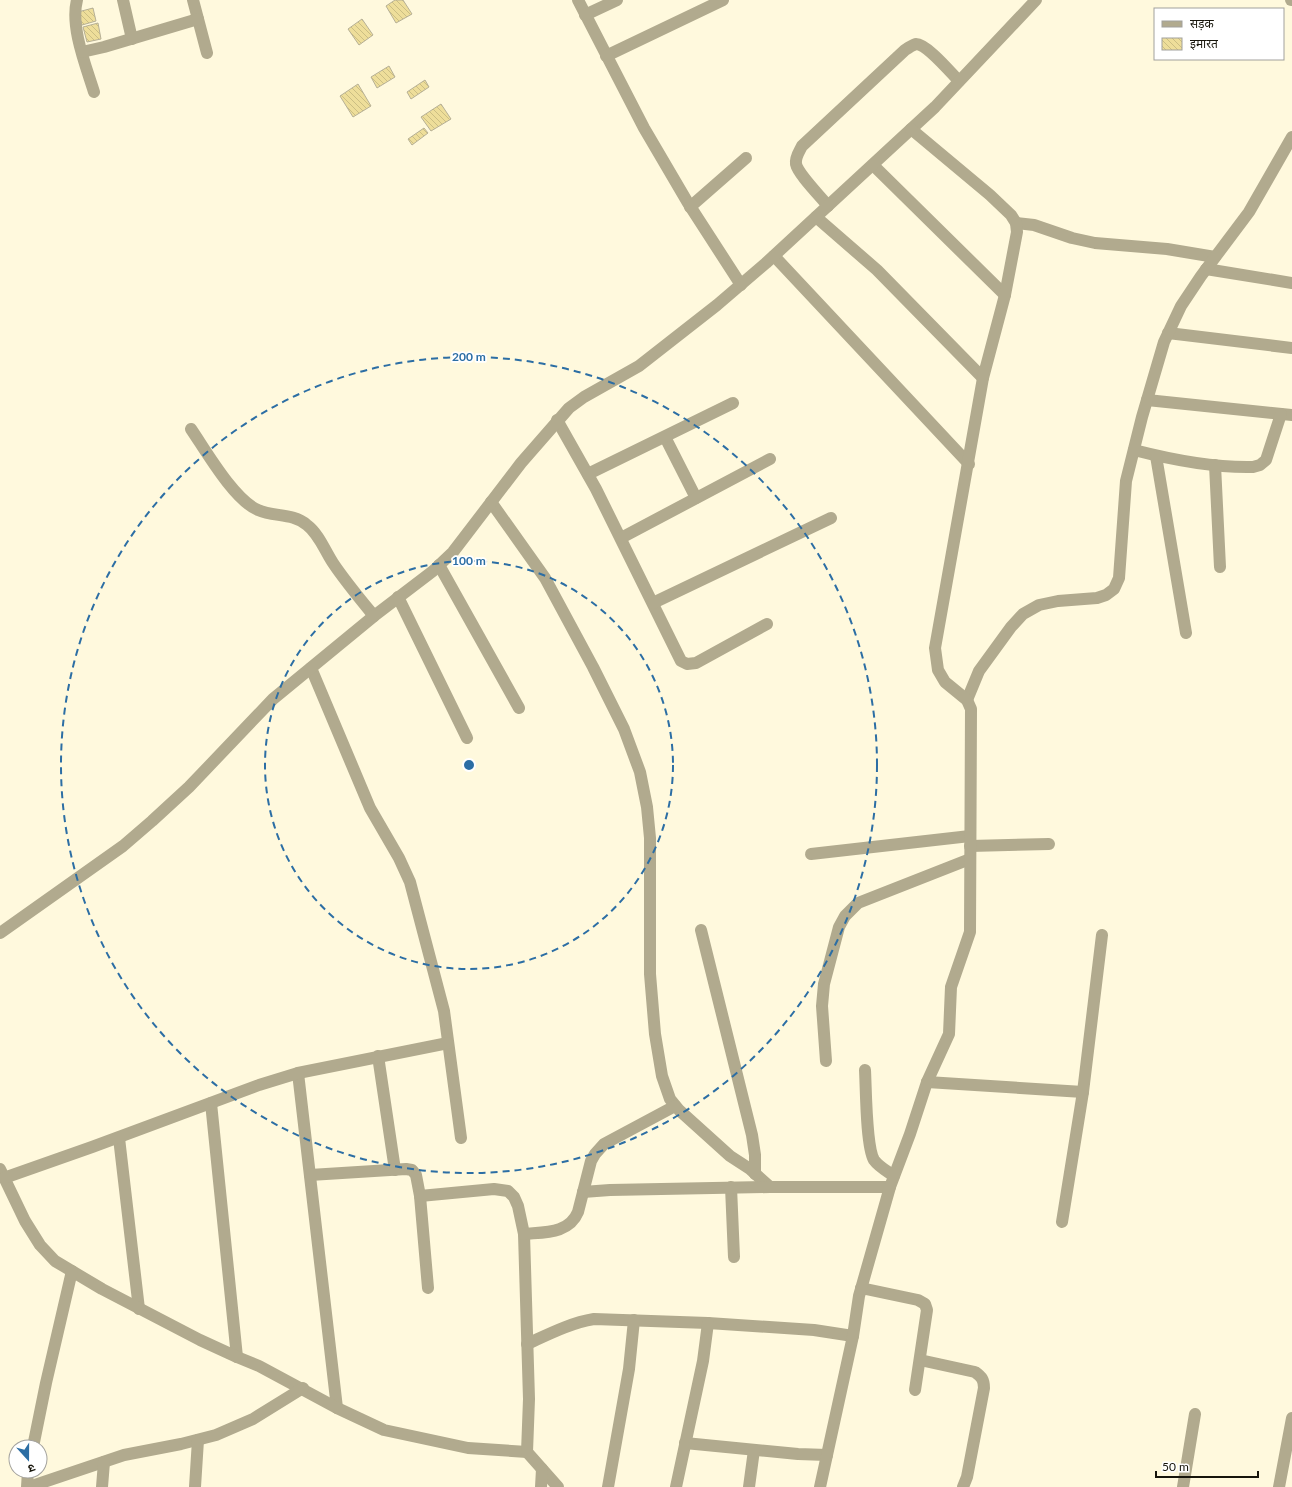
<svg xmlns="http://www.w3.org/2000/svg" width="1292" height="1487" viewBox="0 0 1292 1487" font-family="Lato,'Noto Sans Devanagari',sans-serif">
<defs>
<pattern id="building-back-hatch" width="6" height="6" patternUnits="userSpaceOnUse"><rect width="6" height="6" fill="#eede9a"/><path d="M-1 5l2 2M0 0l6 6M5-1l2 2" fill="none" stroke="#cbbe83"/></pattern>
</defs>
<rect width="100%" height="100%" fill="#fff9dd"/>
<g fill="url(#building-back-hatch)" stroke="#b6b096">
<path d="M395 0H403L412 14 396 23 386 6Z"/>
<path d="M93 8 96 21 82 25 78 12Z"/>
<path d="M362 19 373 35 359 45 348 29Z"/>
<path d="M98 23 101 39 87 42 83 27Z"/>
<path d="M389 66 395 77 377 88 371 77Z"/>
<path d="M425 80 429 87 411 99 407 92Z"/>
<path d="M358 84 371 106 353 117 340 96Z"/>
<path d="M441 104 451 119 431 131 421 117Z"/>
<path d="M424 128 428 133 412 145 408 139Z"/>
</g>
<g fill="none" stroke-linecap="round" stroke-linejoin="round">
<g stroke="#b1aa8e" stroke-width="12">
<path d="M77 0C70 27 86 66 94 92"/>
<path d="M123 0 132 39"/>
<path d="M193 0 207 53"/>
<path d="M578 0 644 128 688 203 741 285"/>
<path d="M1291 0H1292"/>
<path d="M585 15 617 0"/>
<path d="M82 52 104 47 198 19"/>
<path d="M606 56 723 0"/>
<path d="M873 165 1005 295"/>
<path d="M828 206C821 197 798 174 796 164 795 157 799 152 802 146L905 50C908 48 913 45 916 44 927 44 951 73 959 81"/>
<path d="M690 207 746 158"/>
<path d="M816 217 877 270 983 378"/>
<path d="M1016 223 1034 225 1072 238 1095 243 1167 249 1215 257"/>
<path d="M774 256 969 464"/>
<path d="M1206 269 1292 283"/>
<path d="M1168 333 1292 348"/>
<path d="M1147 400 1292 415"/>
<path d="M557 420 596 489 681 661 687 664 696 663 767 624"/>
<path d="M191 429C206 451 234 500 258 510 274 517 293 513 307 525 319 534 325 551 333 563 345 581 360 599 374 616"/>
<path d="M665 437 696 498"/>
<path d="M1134 450C1173 460 1213 468 1253 467L1260 465 1266 460 1281 414"/>
<path d="M1156 456 1186 633"/>
<path d="M1215 465 1220 567"/>
<path d="M588 474 733 403"/>
<path d="M491 502 545 578 593 667 624 729 640 772 647 807 650 838V974L655 1034 662 1076 670 1099 679 1110 730 1156 750 1169 770 1187"/>
<path d="M621 538 770 459"/>
<path d="M439 565 519 708"/>
<path d="M398 597 467 738"/>
<path d="M653 603 831 518"/>
<path d="M311 668 370 808 399 858 410 882 444 1011 461 1138"/>
<path d="M967 700 979 671 1011 627 1023 614 1039 605 1058 601 1097 598 1106 595 1114 589 1119 578 1126 481 1142 417 1164 342 1181 306 1201 276 1249 212 1292 137"/>
<path d="M970 846 1049 844"/>
<path d="M811 854 970 836"/>
<path d="M701 930 752 1135 755 1155V1174"/>
<path d="M0 933 123 846 152 821 189 787 273 699 374 616 433 571 453 552 521 463 569 408 584 397 639 366 717 305 766 263 935 107 1036 0"/>
<path d="M378 1056 395 1170"/>
<path d="M826 1061 822 1006 824 984 839 927 845 916 858 903 970 859"/>
<path d="M865 1070C866 1087 866 1147 874 1160 879 1167 887 1171 894 1176"/>
<path d="M298 1073 337 1408"/>
<path d="M927 1082 1083 1092"/>
<path d="M211 1103 237 1357"/>
<path d="M119 1138 139 1309"/>
<path d="M0 1169 25 1221 40 1245 55 1261 102 1289 200 1340 237 1357 259 1366 337 1408 384 1430 468 1448 527 1452"/>
<path d="M310 1175 406 1169 412 1170 416 1175 420 1196 428 1288"/>
<path d="M4 1178 92 1147 259 1085 298 1073 448 1043"/>
<path d="M731 1187 734 1257"/>
<path d="M583 1192 610 1190 770 1187H890"/>
<path d="M420 1196 494 1189 508 1191 514 1197 518 1206 524 1234 529 1399 527 1452 558 1487"/>
<path d="M1062 1222 1083 1092 1102 935"/>
<path d="M524 1234C544 1232 569 1234 578 1212L591 1161 595 1154 604 1144 675 1106"/>
<path d="M861 1288 918 1300 925 1304 927 1310 915 1390"/>
<path d="M527 1344C549 1334 570 1323 594 1319L708 1323 814 1330 853 1336"/>
<path d="M920 1360 975 1372C982 1377 984 1380 984 1388L967 1477 963 1487"/>
<path d="M685 1443 798 1454 827 1455"/>
<path d="M33 1447 46 1383 72 1271"/>
<path d="M27 1487 28 1471"/>
<path d="M29 1487 124 1455 181 1444 216 1435 253 1419 303 1388"/>
<path d="M102 1487 104 1462"/>
<path d="M195 1487 198 1440"/>
<path d="M541 1487 542 1469"/>
<path d="M608 1487 629 1369 634 1320"/>
<path d="M676 1487 703 1361 708 1323"/>
<path d="M749 1487 754 1450"/>
<path d="M820 1487 853 1336 859 1296 890 1187 910 1134 927 1082 949 1034 951 987 970 932 971 709 967 700 945 682 938 670 935 648 983 378 1005 295 1017 232 1016 223 1011 215 990 195 911 129"/>
<path d="M1183 1487 1195 1414"/>
<path d="M1279 1487 1292 1418"/>
</g>
</g>
<g fill="none" stroke="#2c6ea4" stroke-width="2" stroke-dasharray="7 5">
<circle cx="469" cy="765" r="204"/>
<circle cx="469" cy="765" r="408"/>
</g>
<circle cx="469" cy="765" r="6" fill="#2c6ea4" stroke="#fff" stroke-width="2"/>
<g font-size="12" text-anchor="middle" font-weight="bold" fill="#2c6ea4" stroke="#fff" stroke-width="3.5" stroke-linejoin="round" paint-order="stroke">
<text x="469" y="361">200 m</text>
<text x="469" y="565">100 m</text>
</g>
<rect x="1154" y="8" width="130" height="52" fill="#ffffff" stroke="#a2a19d"/>
<rect x="1162" y="21" width="20" height="6" fill="#b1aa8e" stroke="#a2a19d"/>
<text x="1190" y="28" font-size="12" fill="#17150b">सड़क</text>
<rect x="1162" y="38" width="20" height="12" fill="url(#building-back-hatch)" stroke="#a2a19d"/>
<text x="1190" y="48" font-size="12" fill="#17150b">इमारत</text>
<g transform="translate(28 1459) rotate(159)"><circle r="19" fill="#ffffff" stroke="#a2a19d"/>
<path d="M0-3L7 15L0 10L-7 15Z" fill="#2c6ea4"/>
<text y="-6" font-size="11" font-weight="bold" text-anchor="middle" fill="#17150b">उ</text>
</g>
<path d="M1156 1471v6h102v-6" fill="none" stroke="#17150b" stroke-width="2"/>
<text x="1162" y="1471" font-size="12" fill="#17150b" stroke="#ffffff" stroke-width="3" paint-order="stroke">50 m</text>
</svg>
